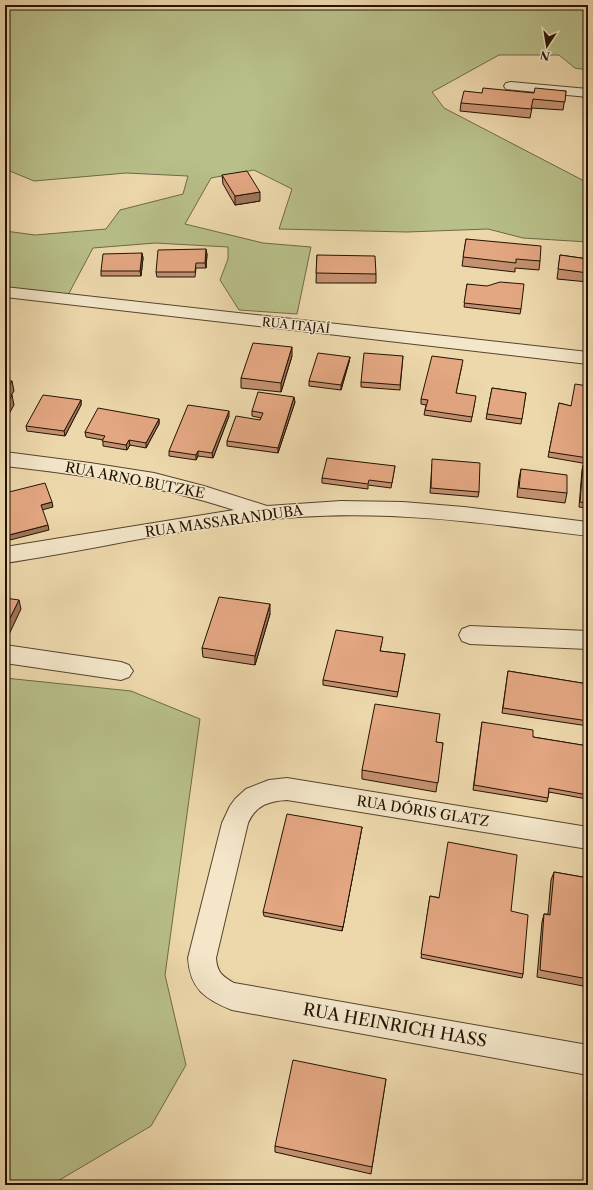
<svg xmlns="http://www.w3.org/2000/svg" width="593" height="1190" viewBox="0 0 593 1190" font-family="'Libre Caslon Text',serif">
<rect width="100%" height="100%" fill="#edd8ac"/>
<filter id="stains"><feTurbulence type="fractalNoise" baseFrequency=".005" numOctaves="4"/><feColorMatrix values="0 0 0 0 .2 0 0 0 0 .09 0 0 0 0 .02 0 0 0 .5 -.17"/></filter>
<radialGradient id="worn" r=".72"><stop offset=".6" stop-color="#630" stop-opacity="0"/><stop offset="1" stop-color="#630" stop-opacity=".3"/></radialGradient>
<g fill="#b8bf89" stroke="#6e6946">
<path d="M5 5H588V70L575 68 559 55H499L432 92 444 108 588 183V242L523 238 488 229 407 232 279 229 292 189 254 170 211 178 185 224 263 243 311 247 297 314 239 310 220 280 228 259V247L155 243 93 248 68 295 5 288V231L35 235 106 229 120 210 183 194 188 176 126 173 34 181 5 169Z"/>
<path d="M5 678 131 691 200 719 165 975 186 1065 151 1126 51 1185H5Z"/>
</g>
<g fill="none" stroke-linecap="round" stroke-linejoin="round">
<defs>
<g id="minor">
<path d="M511 82 588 89V97L506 89 504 86 506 83Z"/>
<path d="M5 287 588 352V364L5 297Z"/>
<path d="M5 452 90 463 154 473 204 486 267 506 341 501 403 502 464 507 588 522V536C492 524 396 510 298 517 200 524 103 548 5 563V547L234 510C158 485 84 475 5 466Z"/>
<path d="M470 626 588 631V649L470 644 462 641 459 635 462 629Z"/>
<path d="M5 645 121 662 129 665 133 671 129 677 121 680 5 663Z"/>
<path d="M287 778 588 827V849L287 800C269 801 256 805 248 823L216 958C217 972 222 976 234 983L588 1045V1075L232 1010C205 999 190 989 188 958L222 823 230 806 235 799 246 789 269 780Z"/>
</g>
</defs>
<use href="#minor" stroke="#56442c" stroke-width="2"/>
<use href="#minor" fill="#f3e6c9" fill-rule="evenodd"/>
</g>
<g fill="#c39070" stroke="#241302">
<path d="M566 91 563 110 532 108 530 118 460 111 461 103 482 93H534Z"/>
<path d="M222 175 260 201 235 205 223 184Z"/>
<path d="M466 239 540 261 539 270 515 268V272L462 266Z"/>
<path d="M142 253 143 258 141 276H101V271Z"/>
<path d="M207 254 206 268H196L195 277H157L156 272Z"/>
<path d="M317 255 376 274V283H316Z"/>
<path d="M560 255 588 259V282L557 279Z"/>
<path d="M467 284 521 309 520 314 464 307Z"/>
<path d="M292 356 281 392 241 388V378Z"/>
<path d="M403 356 400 390 361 387V382Z"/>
<path d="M350 357 349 362 341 390 309 386V381Z"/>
<path d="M462 365 456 393 475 401 471 422 424 415 426 405 421 404V399Z"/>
<path d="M588 386V464L548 457 559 403 571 406Z"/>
<path d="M492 388 526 393 521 424 486 419Z"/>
<path d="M81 400V405L65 436 27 431 26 426Z"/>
<path d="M295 402 278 453 227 446V441L260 420 261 418 252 416V411Z"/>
<path d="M229 416 213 458 198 456 196 460 169 456V451Z"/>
<path d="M159 419V424L146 448 130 445 127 450 103 446V440L86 437 85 432Z"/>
<path d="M432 464 479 492 478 497 430 493Z"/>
<path d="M583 465 588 466V508L579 507 582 470Z"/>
<path d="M395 466 391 488 368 485V489L322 483V478Z"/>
<path d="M521 469 567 493 565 503 517 497 519 479Z"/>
<path d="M270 614 255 665 203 657 202 648Z"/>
<path d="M382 642 380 651 405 654 397 697 323 685V680Z"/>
<path d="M508 671 588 684V726L502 713Z"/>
<path d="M482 722 533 737 588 746V797L587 799 549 792 547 802 473 790Z"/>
<path d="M436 742 443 743 436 792 362 779V770Z"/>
<path d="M362 827 342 931 264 916 263 912Z"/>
<path d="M554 872 588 878V987L537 977 542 922 544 914H548L551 880Z"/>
<path d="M430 896 511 911 523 974 522 978 421 958Z"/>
<path d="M386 1079 371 1174 275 1152V1146Z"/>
</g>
<g fill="#9f755b" stroke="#241302">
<path d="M260 192V201L235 205V196Z"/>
<path d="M206 249 207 254 206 268 205 263Z"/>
<path d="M142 253 143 258 141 276 140 271Z"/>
<path d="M292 347V356L281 392V383Z"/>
<path d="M350 357 349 362 341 390V385Z"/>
<path d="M12 381 14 391 6 404 5 398V393Z"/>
<path d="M12 395 14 405 5 421V408Z"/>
<path d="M294 397 295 402 278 453V448Z"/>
<path d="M81 400V405L65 436 64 431Z"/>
<path d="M229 411V416L213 458 212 453Z"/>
<path d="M159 419V424L146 448V443Z"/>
<path d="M129 440 130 445 127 450 126 445Z"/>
<path d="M198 451V456L196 460V455Z"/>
<path d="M52 502 53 507 42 510 41 505Z"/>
<path d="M48 525 49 530 10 540 9 535Z"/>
<path d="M19 600 21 609 5 643V628Z"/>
<path d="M270 604V614L255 665V656Z"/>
<path d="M362 827 361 831 342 931 343 927Z"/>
</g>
<g fill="#e3a782" stroke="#241302">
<path d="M483 88 534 93 535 88 566 91 565 102 533 99 531 109 461 103 464 91 482 93Z"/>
<path d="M247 171 260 192 235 196 222 175Z"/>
<path d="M466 239 541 246 540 261 516 259V263L463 257Z"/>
<path d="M206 249 205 263H196L195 272H156L158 250Z"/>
<path d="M142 253 140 271H101L103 254Z"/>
<path d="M317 255 375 256 376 274 316 273Z"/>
<path d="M560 255 588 259V273L558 269Z"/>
<path d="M500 282 524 284 521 309 464 303 467 284 487 286Z"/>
<path d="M253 343 292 347 281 383 241 378Z"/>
<path d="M318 353 350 357 341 385 309 381Z"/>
<path d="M364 353 403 356 400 385 361 382Z"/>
<path d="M432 356 463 360 456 393 476 396 472 417 425 410 428 400 421 399Z"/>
<path d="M5 380 12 381 5 393Z"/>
<path d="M575 384 588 386V458L549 452 559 403 571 406Z"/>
<path d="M492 388 526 393 522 419 487 414Z"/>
<path d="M258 392 294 397 278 448 227 441 236 416 260 420 263 413 252 411Z"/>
<path d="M5 394 12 395 5 408Z"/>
<path d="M43 395 81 400 64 431 26 426Z"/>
<path d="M188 405 229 411 212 453 198 451 196 455 169 451Z"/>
<path d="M98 408 159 419 146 443 129 440 126 445 102 441 105 436 85 432Z"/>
<path d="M327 458 395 466 392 483 369 480 368 484 322 478Z"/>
<path d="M432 459 480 463 479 492 431 488Z"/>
<path d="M583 465 588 466V503L580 502Z"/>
<path d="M521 469 567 475V493L519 488Z"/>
<path d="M45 483 52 502 41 505 48 525 9 535 5 521V510L8 509 5 498V493Z"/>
<path d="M219 597 270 604 255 656 202 648Z"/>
<path d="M5 598 19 600 5 628Z"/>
<path d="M336 630 383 637 380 651 405 654 398 692 323 680Z"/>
<path d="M508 671 588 684V721L503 708Z"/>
<path d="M375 704 440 714 436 742 443 743 438 783 362 770Z"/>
<path d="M482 722 533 730V737L588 746V795L549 788 548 798 474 785Z"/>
<path d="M287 814 362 827 343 927 263 912Z"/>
<path d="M448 842 517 855 511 911 528 915 523 974 421 954 430 896 439 898Z"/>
<path d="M554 872 588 878V979L540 970 544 914 550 915Z"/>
<path d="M293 1060 386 1079 372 1167 275 1146Z"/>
</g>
<g text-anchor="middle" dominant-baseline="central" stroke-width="3" stroke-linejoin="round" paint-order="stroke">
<g font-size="12" fill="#241302" stroke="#f3e6c9">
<text transform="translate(296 325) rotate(6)">RUA ITAJAÍ</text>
</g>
<g font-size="14" fill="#241302" stroke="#f3e6c9">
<text transform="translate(135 480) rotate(11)">RUA ARNO BUTZKE</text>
<text transform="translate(224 521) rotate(-8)">RUA MASSARANDUBA</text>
<text transform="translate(423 811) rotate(9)">RUA DÓRIS GLATZ</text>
</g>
<g font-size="17" fill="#241302" stroke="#f3e6c9">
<text transform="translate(395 1025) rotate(10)">RUA HEINRICH HASS</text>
</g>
</g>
<rect width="593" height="1190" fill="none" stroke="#edd8ac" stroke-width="20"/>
<rect x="6" y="6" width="581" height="1178" fill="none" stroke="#241302" stroke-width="2"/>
<rect x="10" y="10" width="573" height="1170" fill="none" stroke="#241302"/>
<g transform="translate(547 46) rotate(192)" stroke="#f3e6c9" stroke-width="3" paint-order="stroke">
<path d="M0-3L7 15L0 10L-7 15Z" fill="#241302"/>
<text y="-6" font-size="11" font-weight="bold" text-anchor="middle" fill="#241302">N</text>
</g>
<rect width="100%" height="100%" filter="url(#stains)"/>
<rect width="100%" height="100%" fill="url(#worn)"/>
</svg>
